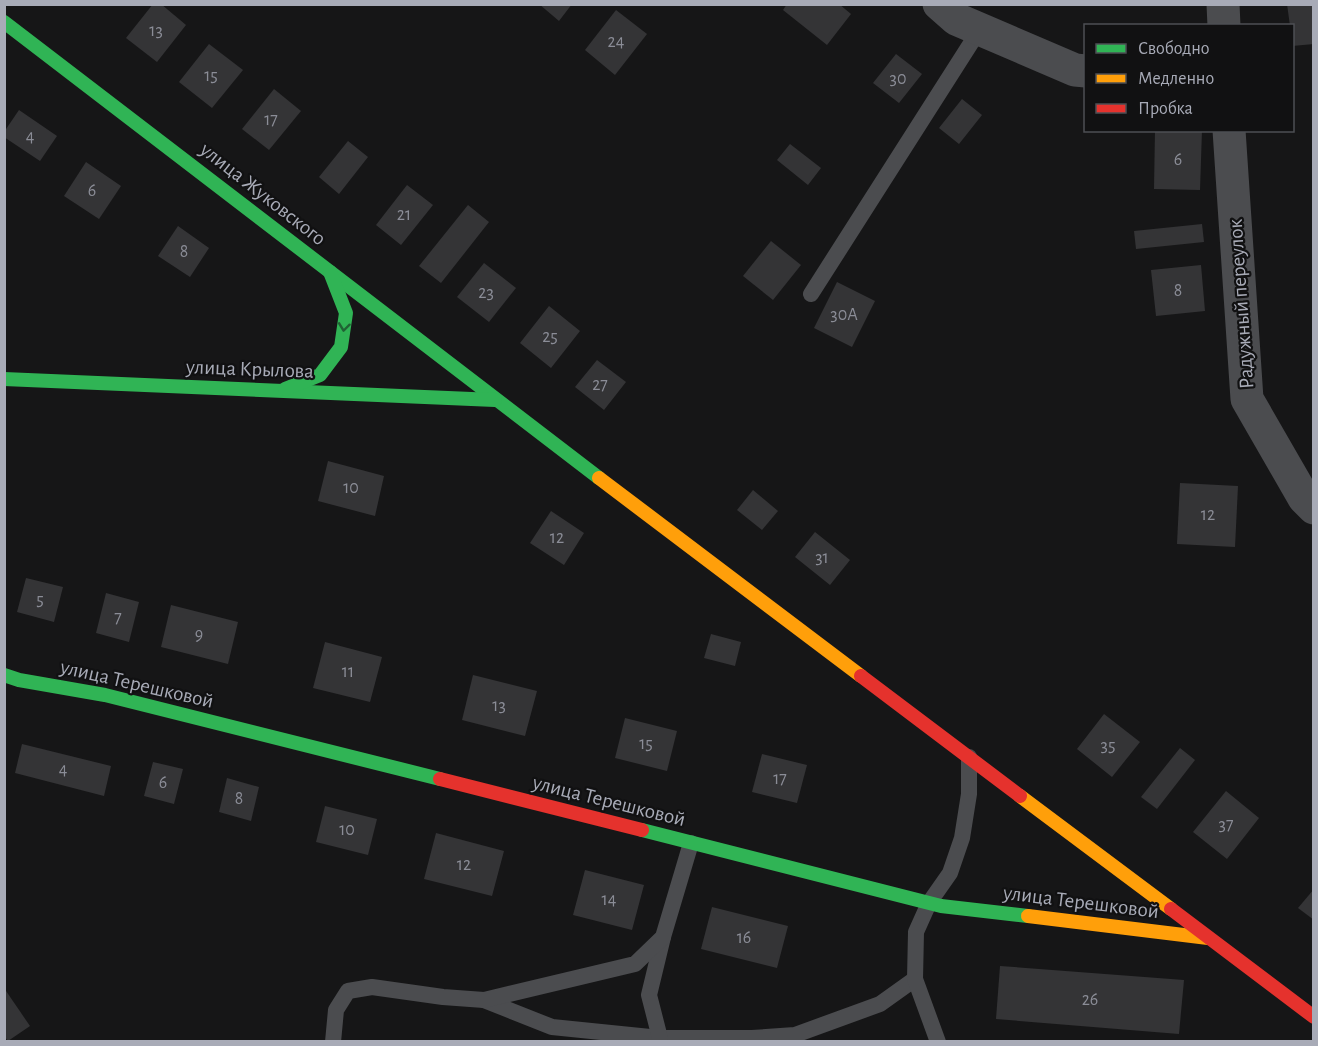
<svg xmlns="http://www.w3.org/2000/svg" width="1318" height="1046" viewBox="0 0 1318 1046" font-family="'Alegreya Sans',sans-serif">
<rect width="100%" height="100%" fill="#161617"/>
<g fill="#343436">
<path d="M153 4H161L186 25 157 62 126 38Z"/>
<path d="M539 4H572L559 21Z"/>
<path d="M787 4H839L851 14 827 45 783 10Z"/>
<path d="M1287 4H1314V44L1292 46V26H1290Z"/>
<path d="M616 10 647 34 615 75 585 50Z"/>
<path d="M209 44 243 70 212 108 179 82Z"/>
<path d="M896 54 922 74 899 103 873 83Z"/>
<path d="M274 89 301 111 269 150 242 129Z"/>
<path d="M962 99 982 115 959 144 939 128Z"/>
<path d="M19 110 57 136 40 161 4 137V132Z"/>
<path d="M1155 130H1202L1200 190 1154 189Z"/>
<path d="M348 141 368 157 339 194 319 177Z"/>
<path d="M790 144 821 168 808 185 777 160Z"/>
<path d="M86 162 121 186 99 219 64 196Z"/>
<path d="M407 185 433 205 401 245 376 225Z"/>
<path d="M468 205 489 222 441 283 419 266Z"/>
<path d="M1202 224 1204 242 1136 249 1134 231Z"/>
<path d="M178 226 209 248 190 277 158 256Z"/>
<path d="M771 241 801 265 773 300 743 276Z"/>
<path d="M484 263 516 288 489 322 457 297Z"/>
<path d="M1201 265 1205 311 1156 316 1151 270Z"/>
<path d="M837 282 875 301 852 347 814 328Z"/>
<path d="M549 306 580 331 551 368 520 343Z"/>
<path d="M597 360 626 382 604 410 575 387Z"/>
<path d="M328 461 384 476 375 516 318 501Z"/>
<path d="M1180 483 1238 486 1235 547 1177 544Z"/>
<path d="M753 490 778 511 762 530 737 510Z"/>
<path d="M551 511 584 533 564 565 530 543Z"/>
<path d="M815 532 850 560 830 585 795 557Z"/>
<path d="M26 578 63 587 54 622 17 612Z"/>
<path d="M106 593 139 602 129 642 96 633Z"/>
<path d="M171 605 238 622 228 664 161 647Z"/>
<path d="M711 634 741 642 735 666 704 658Z"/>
<path d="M325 642 382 657 370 702 313 688Z"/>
<path d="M473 675 537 691 525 736 462 720Z"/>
<path d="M1104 714 1140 742 1112 777 1077 749Z"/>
<path d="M625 718 677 731 667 771 615 758Z"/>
<path d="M22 744 111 766 104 796 15 773Z"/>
<path d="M1180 748 1195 760 1157 809 1141 797Z"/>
<path d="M762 754 807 765 797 803 752 792Z"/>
<path d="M153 762 183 769 174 804 144 796Z"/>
<path d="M227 778 259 787 251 821 219 812Z"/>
<path d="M1226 791 1259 818 1227 859 1193 832Z"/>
<path d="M325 806 377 819 368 855 316 842Z"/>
<path d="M436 833 504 851 492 896 424 879Z"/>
<path d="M585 870 644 885 632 930 573 915Z"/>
<path d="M1314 889V920L1298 908Z"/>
<path d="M712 907 788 926 777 968 701 949Z"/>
<path d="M1000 966 1184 980 1179 1034 996 1019Z"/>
<path d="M4 988 30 1026 8 1041 4 1036Z"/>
</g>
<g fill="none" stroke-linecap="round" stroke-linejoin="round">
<g stroke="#4b4c4f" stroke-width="16">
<path d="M811 294 980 29"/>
<path d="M484 1000 552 1027 660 1038H752L795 1035 880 1004 915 979"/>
<path d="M660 1038 649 995 663 937"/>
<path d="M333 1042 336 1010 348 991 372 987 443 997 484 1000 635 964 663 937 691 843"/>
<path d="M938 1042 915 979 916 932 929 903 950 873 962 838 969 794V757"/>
</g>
<g stroke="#4b4c4f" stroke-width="33">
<path d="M939 4 956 19 1075 70 1086 71"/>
<path d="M1223 4 1224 26"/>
<path d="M1229 130 1247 399 1304 498 1314 508"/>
</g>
<g stroke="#30b455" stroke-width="14">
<path d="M4 22 599 478"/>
<path d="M4 379 495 400"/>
<path d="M285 389 320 375 341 347 346 313 330 272"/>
<path d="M4 675 19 680 105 695 440 779"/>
<path d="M642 830 941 906 1028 916"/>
</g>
<g stroke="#ff9f0a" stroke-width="14">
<path d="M599 478 861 676"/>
<path d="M1020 796 1171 909"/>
<path d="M1028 916 1208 938"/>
</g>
<g stroke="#e5322d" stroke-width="14">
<path d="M861 676 1020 796"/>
<path d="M440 779 642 830"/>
<path d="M1171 909 1314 1017"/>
</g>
</g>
<defs><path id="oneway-chevron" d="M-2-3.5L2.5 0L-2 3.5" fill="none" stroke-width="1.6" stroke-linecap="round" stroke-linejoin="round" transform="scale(1.5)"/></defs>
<use stroke="#206234" href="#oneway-chevron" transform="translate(344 327) rotate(97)"/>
<g text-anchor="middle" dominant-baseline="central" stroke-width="4.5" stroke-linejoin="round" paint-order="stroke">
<g font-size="18" fill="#8b8d97">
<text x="156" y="31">13</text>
<text x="616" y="42">24</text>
<text x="211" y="76">15</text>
<text x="898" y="79">30</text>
<text x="271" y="120">17</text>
<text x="30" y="137">4</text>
<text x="1178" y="160">6</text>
<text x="92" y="191">6</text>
<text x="404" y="215">21</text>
<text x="184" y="252">8</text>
<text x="1178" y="291">8</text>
<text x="486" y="293">23</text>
<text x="844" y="315">30А</text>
<text x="550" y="337">25</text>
<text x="600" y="385">27</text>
<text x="351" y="488">10</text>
<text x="1208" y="515">12</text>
<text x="557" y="538">12</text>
<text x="822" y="558">31</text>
<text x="40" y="600">5</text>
<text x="118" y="618">7</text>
<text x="199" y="635">9</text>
<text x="348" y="672">11</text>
<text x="499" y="706">13</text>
<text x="646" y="744">15</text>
<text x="1108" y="746">35</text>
<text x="63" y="770">4</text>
<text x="780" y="779">17</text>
<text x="163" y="783">6</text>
<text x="239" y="799">8</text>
<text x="1226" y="825">37</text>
<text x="347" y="830">10</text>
<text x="464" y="865">12</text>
<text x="609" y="900">14</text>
<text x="744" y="938">16</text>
<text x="1090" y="1000">26</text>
</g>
<g font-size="21" fill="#a8abb7" stroke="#111112">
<text transform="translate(263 194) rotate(38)">улица Жуковского</text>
<text transform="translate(1241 304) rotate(-94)">Радужный переулок</text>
<text transform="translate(250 369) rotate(2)">улица Крылова</text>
<text transform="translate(137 684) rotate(13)">улица Терешковой</text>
<text transform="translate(609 801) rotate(14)">улица Терешковой</text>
<text transform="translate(1081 902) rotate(7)">улица Терешковой</text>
</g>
</g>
<rect width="1318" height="1046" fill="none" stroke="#a8abb7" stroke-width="12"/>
<rect x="1084" y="24" width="210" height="108" fill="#111112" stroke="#4d4f54" stroke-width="1.5"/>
<rect x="1096" y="44" width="30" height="9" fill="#30b455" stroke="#4d4f54" stroke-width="1.5"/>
<text x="1138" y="54" font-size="18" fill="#a8abb7">Свободно</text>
<rect x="1096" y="74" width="30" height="9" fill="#ff9f0a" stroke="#4d4f54" stroke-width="1.5"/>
<text x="1138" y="84" font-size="18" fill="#a8abb7">Медленно</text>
<rect x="1096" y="104" width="30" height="9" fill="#e5322d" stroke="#4d4f54" stroke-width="1.5"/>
<text x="1138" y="114" font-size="18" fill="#a8abb7">Пробка</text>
</svg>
